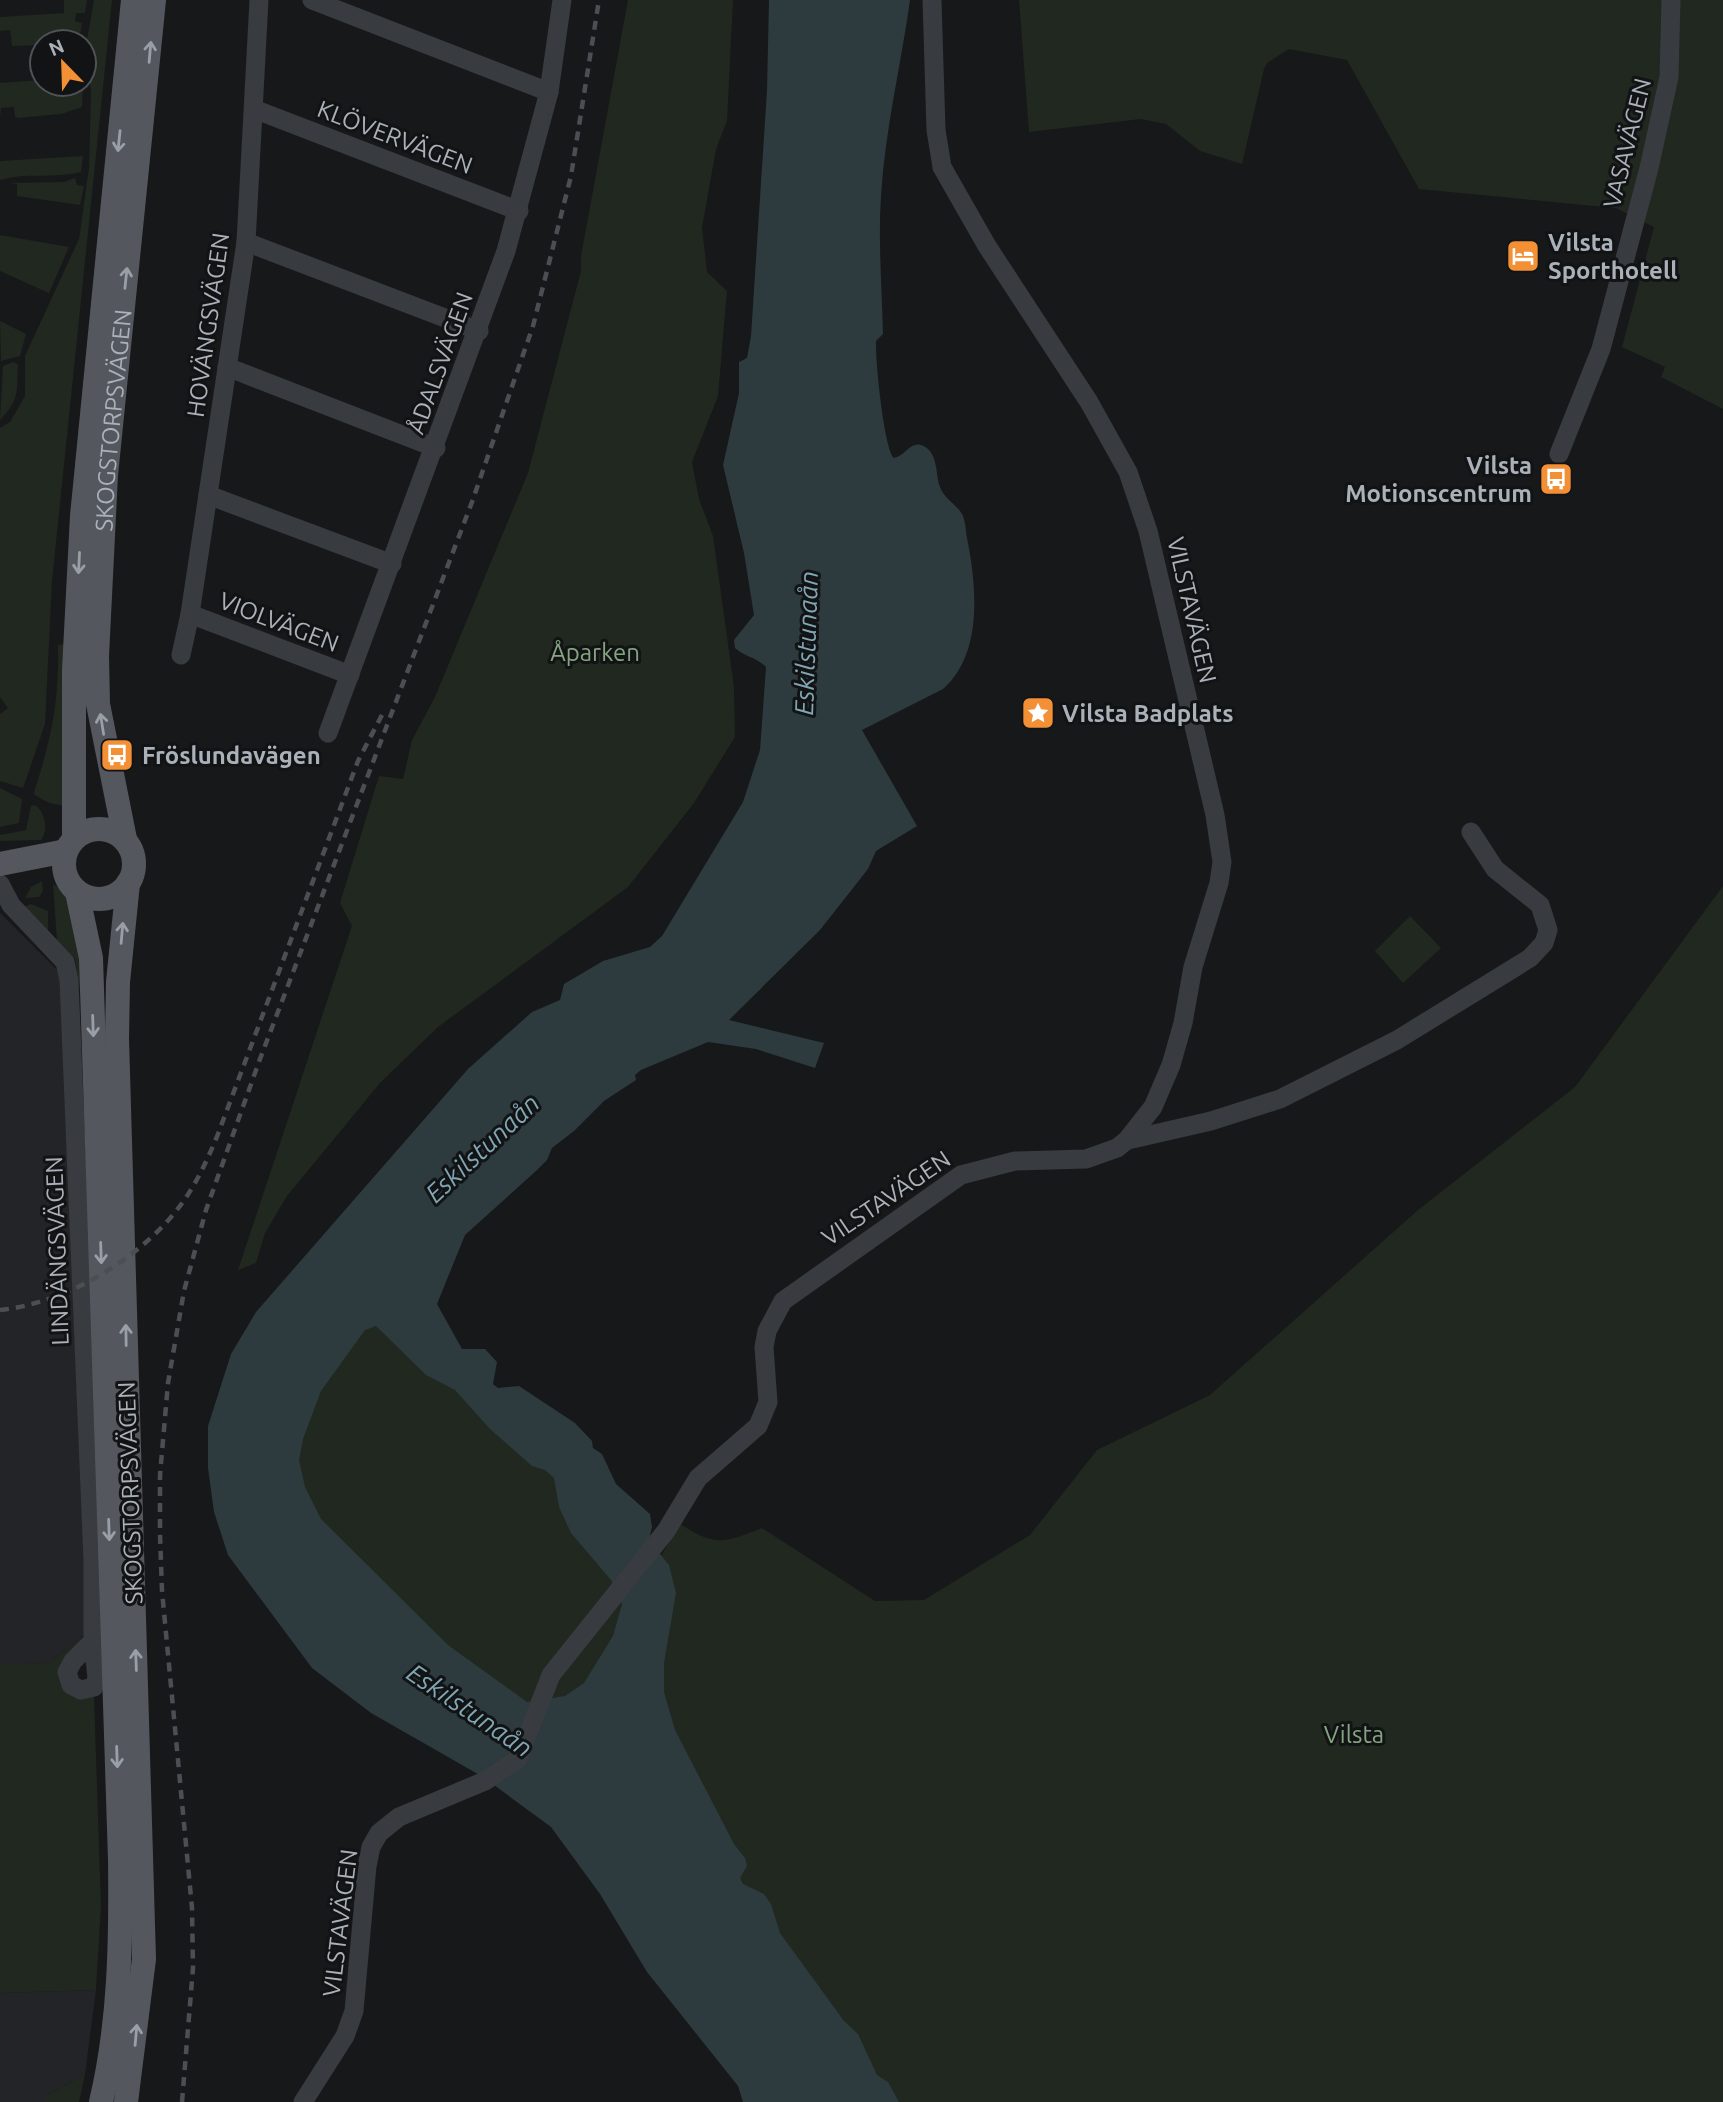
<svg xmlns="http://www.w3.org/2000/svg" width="1723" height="2102" viewBox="0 0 1723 2102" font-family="Ubuntu,sans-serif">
<rect width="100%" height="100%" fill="#17181a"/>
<g fill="#232427">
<path d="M0 913 60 973 86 1609 84 1635 49 1663 0 1665Z"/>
<path d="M96 1990 85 2074 46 2096V2102H0V1993Z"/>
</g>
<g fill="#20281f">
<path d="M64 0H87L85 13H76L75 21 82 23 79 42H42V45L12 46 10 30 0 31V17L64 13Z"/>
<path d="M94 0H112L52 581 45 724 23 788 0 781V714L8 708 0 697V428L10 422 25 396V356L79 239 89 168 91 92 85 51Z"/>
<path d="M628 0H733L727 121 716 149 702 228 707 272 727 291 718 396 692 462 699 499 713 536 734 687 735 737 694 803 628 887 438 1027 380 1083 287 1196 265 1233 256 1263 238 1270 352 926 340 903 379 776 403 779 412 740 435 697 528 473 581 271V256Z"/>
<path d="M1019 0H1723V409L1661 377 1665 367 1622 347 1654 227 1616 208 1419 189 1347 60 1289 49 1267 63 1264 69 1242 164 1200 151 1166 124 1141 119 1029 132Z"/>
<path d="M42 80V84H83L82 107 61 114 19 118 15 117 14 107 1 108 0 118V83Z"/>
<path d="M83 156 81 172C54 179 27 172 0 180V161Z"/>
<path d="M75 178 77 185 84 186 80 205 17 196V184L8 183 64 182Z"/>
<path d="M0 235 69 247 49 293 0 271Z"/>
<path d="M0 321 26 334 20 356 1 361Z"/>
<path d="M13 362 18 364C16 392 21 398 0 420L3 366Z"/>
<path d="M71 643V806C57 806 46 803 34 794L35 789C52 736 59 701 58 645Z"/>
<path d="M0 788 22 799 19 823 0 827Z"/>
<path d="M35 805C45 812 49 830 41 840L0 841V835L26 830 31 806Z"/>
<path d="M42 881 43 891 39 897 25 898 31 887Z"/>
<path d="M53 884C89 904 82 961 81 995L75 959 57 940Z"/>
<path d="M1723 886V2102H844L286 1528 289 1344 409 1314 543 1443 644 1584 680 1524C717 1547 723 1543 762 1528L875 1601 924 1600 1030 1535 1097 1450 1210 1395 1418 1210 1575 1087Z"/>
<path d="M31 904 48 911V932L24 907Z"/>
<path d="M1410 916 1441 948 1403 983 1375 951Z"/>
<path d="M84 1635 61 1667 94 1696 101 1906 96 1990 0 1993V1664L49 1663Z"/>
<path d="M85 2074 79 2102H46V2096Z"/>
</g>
<path fill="#2d3a3e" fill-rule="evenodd" d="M769 0H910C901 65 885 130 881 196 878 242 882 288 883 334L876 341C875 358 884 449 894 458 905 456 910 442 921 445 939 451 935 474 940 487 944 499 958 505 963 516 966 524 966 535 968 543 977 590 982 655 943 689L862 730 917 826 876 851 868 869 820 930 729 1020 824 1043 815 1068 756 1049 708 1042 641 1070 635 1075 636 1080 604 1101 574 1131 552 1148 547 1160 536 1171 465 1235 437 1304 462 1349H485L497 1362 493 1384 498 1388 519 1386 575 1423 592 1441 593 1448 602 1454 616 1484 650 1514 652 1527 649 1540 669 1565 676 1593 664 1663V1692L675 1730 734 1844 745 1858 747 1866 740 1878 743 1884 764 1894 771 1904 780 1933 844 2021 858 2034 877 2075 888 2082 899 2102H743L738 2086 647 1972 600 1894 551 1827 483 1777 371 1713 312 1668 228 1555 214 1512 208 1468V1426L231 1354 256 1312 468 1069 532 1012 560 1000 564 984 603 961 650 947 662 936 743 802 760 750 766 667C756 657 745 657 735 648L734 640 754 615 744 553 723 465 739 393V362L747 358 751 336 767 90ZM376 1326 426 1375 455 1390 490 1429 532 1466 545 1470 554 1478 559 1507 571 1533 611 1580 622 1604 613 1636 584 1683 565 1696 527 1702 448 1645 321 1519 305 1487 299 1460 303 1439 321 1391 365 1330Z"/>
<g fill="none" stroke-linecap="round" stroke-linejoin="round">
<g stroke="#383b3f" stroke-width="19">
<path d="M312 0 549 92"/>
<path d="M254 109 519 211"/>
<path d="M246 242 479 331"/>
<path d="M227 367 436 448"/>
<path d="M1559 454 1601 349 1649 168 1669 77 1671 0"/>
<path d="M208 495 392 564"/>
<path d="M190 614 350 675"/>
<path d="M181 655 190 614 246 242 259 0"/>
<path d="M328 733 506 251 549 92 562 0"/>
<path d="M0 884 11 905 65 962 69 980 93 1561V1641L97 1678 94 1687 81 1690 71 1685 67 1672 73 1661 93 1641"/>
<path d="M1128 1140 1211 1121 1280 1099 1397 1040 1530 958 1544 943 1548 930 1540 905 1495 869 1471 832"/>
<path d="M303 2102 345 2036 354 2011 367 1866 371 1847 379 1833 399 1817 485 1781 518 1759 551 1675 666 1531 698 1478 758 1426 768 1402 764 1347 767 1331 783 1301 961 1175 1015 1161 1086 1159 1117 1148 1127 1140 1153 1107 1171 1065 1183 1023 1193 967 1219 883 1222 862 1215 815 1148 531 1128 472 1089 402 987 246 942 167 936 130 932 0"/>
</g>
<g stroke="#54585e" stroke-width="24">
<circle cx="99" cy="864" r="35"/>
<path d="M74 838V670L82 516 133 0"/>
<path id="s1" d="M125 839 98 704 97 656 106 475 154 0"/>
<path d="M0 864 66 851"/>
<path d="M77 892 91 958 120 1859C121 1941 120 2022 101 2102"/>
<path d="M126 2102 144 1959 117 1039 118 982 128 883"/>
</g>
<g stroke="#4b4f54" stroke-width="4.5" stroke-dasharray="9 7" stroke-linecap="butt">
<path d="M0 1310C69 1303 149 1254 187 1196 200 1176 209 1156 218 1134L358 761 384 711"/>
<path d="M182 2102 193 1968 192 1908 162 1591 160 1534V1475L168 1383 184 1291 206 1210 260 1059 472 502 533 326 571 176 599 0"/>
</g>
</g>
<defs><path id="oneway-shaft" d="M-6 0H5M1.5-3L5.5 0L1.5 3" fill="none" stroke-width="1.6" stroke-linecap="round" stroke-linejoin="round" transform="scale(1.75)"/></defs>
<g stroke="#999fa7">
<use href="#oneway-shaft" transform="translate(150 52) rotate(-85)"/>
<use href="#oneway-shaft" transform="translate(119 141) rotate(96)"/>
<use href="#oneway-shaft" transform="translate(126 278) rotate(-84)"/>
<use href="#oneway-shaft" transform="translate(79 563) rotate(93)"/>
<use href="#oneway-shaft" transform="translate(102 724) rotate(-99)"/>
<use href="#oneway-shaft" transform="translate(122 933) rotate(-85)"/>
<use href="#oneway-shaft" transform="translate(93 1026) rotate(88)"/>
<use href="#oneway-shaft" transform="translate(101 1253) rotate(88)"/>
<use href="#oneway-shaft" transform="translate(126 1335) rotate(-91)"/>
<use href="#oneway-shaft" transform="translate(109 1530) rotate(88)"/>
<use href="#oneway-shaft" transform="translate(136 1660) rotate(-92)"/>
<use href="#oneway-shaft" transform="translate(117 1757) rotate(88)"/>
<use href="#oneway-shaft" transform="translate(136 2035) rotate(-85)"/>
</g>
<defs>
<symbol id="hotel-square" viewBox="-11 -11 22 22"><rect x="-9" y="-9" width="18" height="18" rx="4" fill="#f39036" stroke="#121315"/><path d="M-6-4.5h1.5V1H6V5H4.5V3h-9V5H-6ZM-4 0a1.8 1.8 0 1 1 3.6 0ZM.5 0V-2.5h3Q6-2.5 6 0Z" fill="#fff"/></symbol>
<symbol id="bus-square" viewBox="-11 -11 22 22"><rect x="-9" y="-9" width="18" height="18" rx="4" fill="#f39036" stroke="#121315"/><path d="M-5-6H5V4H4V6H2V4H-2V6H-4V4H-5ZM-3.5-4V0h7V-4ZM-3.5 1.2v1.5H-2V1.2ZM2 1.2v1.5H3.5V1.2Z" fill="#fff"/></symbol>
<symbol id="sight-square" viewBox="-11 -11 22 22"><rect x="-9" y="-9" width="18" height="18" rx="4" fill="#f39036" stroke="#121315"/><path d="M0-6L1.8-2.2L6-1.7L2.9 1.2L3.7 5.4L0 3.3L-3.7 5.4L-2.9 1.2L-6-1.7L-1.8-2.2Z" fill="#fff"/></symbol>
</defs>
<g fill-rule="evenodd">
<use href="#hotel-square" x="1504" y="237" width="38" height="38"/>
<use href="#bus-square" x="1537" y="460" width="38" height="38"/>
<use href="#sight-square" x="1019" y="694" width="38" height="38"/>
<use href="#bus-square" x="98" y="736" width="38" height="38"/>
</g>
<g text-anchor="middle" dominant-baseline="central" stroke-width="6" stroke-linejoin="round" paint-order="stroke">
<g font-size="24" fill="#aab1b9" stroke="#121315">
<text transform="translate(395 137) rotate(21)">KLÖVERVÄGEN</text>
<text transform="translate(1627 143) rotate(-76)">VASAVÄGEN</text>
<text transform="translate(208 325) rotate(-82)">HOVÄNGSVÄGEN</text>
<text transform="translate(440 363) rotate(-70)">ÅDALSVÄGEN</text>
<text stroke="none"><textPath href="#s1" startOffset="422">SKOGSTORPSVÄGEN</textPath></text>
<text transform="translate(1192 610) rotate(77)">VILSTAVÄGEN</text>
<text transform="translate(279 622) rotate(21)">VIOLVÄGEN</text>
<text transform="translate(886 1198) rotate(-34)">VILSTAVÄGEN</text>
<text transform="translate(57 1251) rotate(-92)">LINDÄNGSVÄGEN</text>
<text transform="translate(130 1493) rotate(-92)">SKOGSTORPSVÄGEN</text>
<text transform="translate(340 1923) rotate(-83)">VILSTAVÄGEN</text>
</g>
<g font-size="24" font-weight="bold" fill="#aab1b9" stroke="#121315" text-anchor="start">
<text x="1548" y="242">Vilsta<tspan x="1548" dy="28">Sporthotell</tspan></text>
<text x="1532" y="465" text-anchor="end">Vilsta<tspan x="1532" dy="28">Motionscentrum</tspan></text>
<text x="1062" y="713">Vilsta Badplats</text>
<text x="142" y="755">Fröslundavägen</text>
</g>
<g font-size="24" fill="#85a581" stroke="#121315">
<text x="595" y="652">Åparken</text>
<text x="1354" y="1734">Vilsta</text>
</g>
<g font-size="26" font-style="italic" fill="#81a6b4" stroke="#121315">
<text transform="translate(806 643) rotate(-88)">Eskilstunaån</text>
<text transform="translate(482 1148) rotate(-43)">Eskilstunaån</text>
<text transform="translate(470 1710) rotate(34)">Eskilstunaån</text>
</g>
</g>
<g transform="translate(63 63) rotate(337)"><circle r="33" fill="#121315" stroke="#4f5257" stroke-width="2"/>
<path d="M0-5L12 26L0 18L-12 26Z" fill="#f39036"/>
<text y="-10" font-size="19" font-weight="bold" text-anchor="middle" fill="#aab1b9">N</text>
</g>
</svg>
